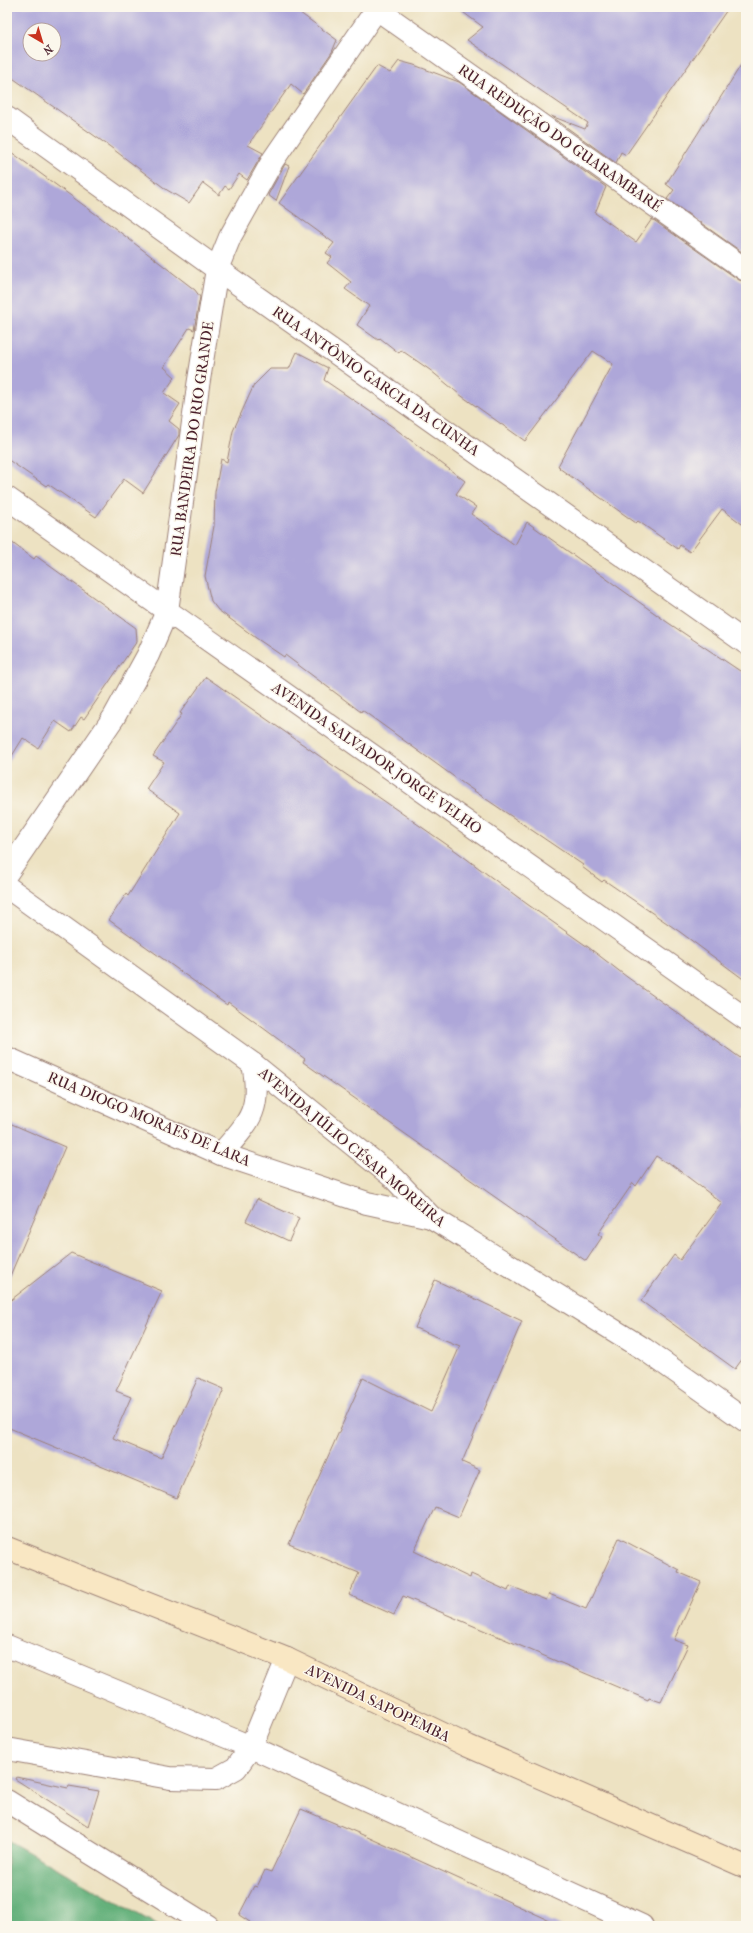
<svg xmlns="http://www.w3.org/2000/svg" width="753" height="1933" viewBox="0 0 753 1933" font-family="'IM FELL French Canon',serif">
<rect width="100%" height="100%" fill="#fbf7ec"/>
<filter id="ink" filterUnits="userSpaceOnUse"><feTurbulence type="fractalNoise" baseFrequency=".025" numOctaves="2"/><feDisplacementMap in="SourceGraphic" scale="8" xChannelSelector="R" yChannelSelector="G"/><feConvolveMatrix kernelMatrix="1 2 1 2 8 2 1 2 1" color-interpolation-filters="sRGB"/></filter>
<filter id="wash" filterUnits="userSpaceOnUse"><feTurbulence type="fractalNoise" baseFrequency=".012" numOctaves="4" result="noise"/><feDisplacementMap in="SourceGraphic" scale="16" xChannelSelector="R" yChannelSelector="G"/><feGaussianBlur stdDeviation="0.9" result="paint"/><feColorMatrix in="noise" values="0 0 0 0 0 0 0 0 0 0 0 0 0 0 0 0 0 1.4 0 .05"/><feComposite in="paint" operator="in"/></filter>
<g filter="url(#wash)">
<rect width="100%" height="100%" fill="#ede2c2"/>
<path fill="#64b07a" stroke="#576852" d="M7 1840 159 1926H7Z"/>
<g id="blocks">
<g fill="#aea7d9" fill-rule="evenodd">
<path d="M7 7H292L337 40 332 52 303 94 291 84 248 145 263 153 247 180 239 174 229 189 225 186 219 195 203 183 189 203 167 190 109 146 7 74ZM30 30H54V54H30Z"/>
<path d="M456 7H729L626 155 621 152 616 163 551 116 585 129 588 123 467 40 483 27Z"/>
<path d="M746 57V255L667 199 674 190 666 184Z"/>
<path d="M399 61 414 65 459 82 606 187 595 213 636 242 652 219 739 280 746 282V527L722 509 690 552 680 545 678 549 638 521 636 523 559 468 560 467 558 466 613 364 593 351 525 441 459 394 430 370 401 350 399 353 380 338 378 340 357 325 369 306 345 289 351 282 327 263 332 257 326 253 334 243 279 203 377 66 390 73Z"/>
<path d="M7 149 112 226 195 290 200 297 194 330 189 328 164 367 175 377 164 393 180 404 169 421 179 429V435L143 493 124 479 96 517 48 484 46 486 7 459Z"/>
<path d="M285 164 289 166 276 201 268 195Z"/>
<path d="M297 352 328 368 324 380 393 427 465 481 456 494 476 507 471 514 515 545 527 522 667 622 746 675V981L680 932 604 880 602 882 582 867 583 865 464 784 362 710 361 712 285 655 284 657 256 638 218 610 211 601 205 576 214 526 215 492 221 459 227 462 233 431 254 385 270 369H289Z"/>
<path d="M7 539 34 559 36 556 136 628 137 641 84 719 81 717 71 732 55 721 38 748 23 738 7 764Z"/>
<path d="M206 677 456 851 527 904 588 947 627 977 746 1062V1354L735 1369 641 1301 674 1255 680 1260 722 1203 668 1162 667 1163 656 1156 636 1186 633 1183 598 1234 602 1237 586 1261 303 1062 305 1059 228 1002 227 1005 109 920 126 894 128 896 180 813 146 789 164 762 153 756 182 714 180 713Z"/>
<path d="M7 1122 65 1147 7 1283Z"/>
<path d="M257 1199 299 1218 289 1241 246 1221Z"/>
<path d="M71 1253 162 1291 116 1391 131 1397 113 1438 161 1458 198 1378 224 1389 177 1498 7 1427V1303Z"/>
<path d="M435 1280 522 1321 462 1462 480 1470 459 1517 435 1507 414 1551 470 1578 471 1574 508 1591 510 1586 546 1600 549 1594 586 1609 619 1538 679 1570 678 1572 701 1582 674 1640 688 1645 661 1702 649 1698 648 1700 403 1596 394 1615 349 1595 359 1573 289 1544 363 1378 431 1412 460 1346 415 1328Z"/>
<path d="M16 1777 68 1788 69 1786 99 1791 88 1826 15 1779Z"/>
<path d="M301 1809 363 1835 562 1926H256L239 1915 254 1886 257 1887 265 1870 271 1872Z"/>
</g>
</g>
</g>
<g filter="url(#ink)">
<use href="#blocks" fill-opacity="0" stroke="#9c8076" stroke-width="1"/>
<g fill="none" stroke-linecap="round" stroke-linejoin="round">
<defs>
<g id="minor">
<path d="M374 7 746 270"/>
<path d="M7 118 217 269 746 643"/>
<path d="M7 498 746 1019"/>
<path d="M7 873 114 717 148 655 167 611 198 386 217 269 230 237 273 160 378 7"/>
<path d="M7 887 253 1064 394 1178 431 1217 644 1349 746 1421"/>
<path d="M7 1058 221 1154 367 1203 431 1217"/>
<path d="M221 1154C250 1121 262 1110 253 1064"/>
<path d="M7 1646 251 1747 642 1926"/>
<path d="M7 1749 170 1778 216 1779 236 1768 251 1747 287 1659"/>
<path d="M7 1801 208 1926"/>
</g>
<path id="secondary" d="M7 1548 287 1659 468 1746 746 1867"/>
</defs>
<use href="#minor" stroke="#9c8076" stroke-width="24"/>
<use href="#secondary" stroke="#9c8076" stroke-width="24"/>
<use href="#minor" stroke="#fff" stroke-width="22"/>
<use href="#secondary" stroke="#f9e7c3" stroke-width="22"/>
</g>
</g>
<g text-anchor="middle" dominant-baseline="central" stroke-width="3" stroke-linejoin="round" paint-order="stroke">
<g font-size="15" fill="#4a1f2b" stroke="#fbf7ec">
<text transform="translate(560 138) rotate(35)">RUA REDUÇÃO DO GUARAMBARÉ</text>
<text transform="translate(376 381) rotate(35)">RUA ANTÔNIO GARCIA DA CUNHA</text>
<text transform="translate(192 439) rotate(-82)">RUA BANDEIRA DO RIO GRANDE</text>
<text transform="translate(377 758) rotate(35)">AVENIDA SALVADOR JORGE VELHO</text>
<text transform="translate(149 1119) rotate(23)">RUA DIOGO MORAES DE LARA</text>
<text transform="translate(352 1147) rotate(40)">AVENIDA JÚLIO CÉSAR MOREIRA</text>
<text transform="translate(378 1703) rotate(26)">AVENIDA SAPOPEMBA</text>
</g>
</g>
<rect width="753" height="1933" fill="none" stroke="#fbf7ec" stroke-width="24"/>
<g transform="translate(42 42) rotate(142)"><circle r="19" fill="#fbf7ec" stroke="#b4a19f"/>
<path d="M0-3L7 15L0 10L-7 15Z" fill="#c8321e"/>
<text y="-6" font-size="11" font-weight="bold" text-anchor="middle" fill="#4a1f2b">N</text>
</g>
</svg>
